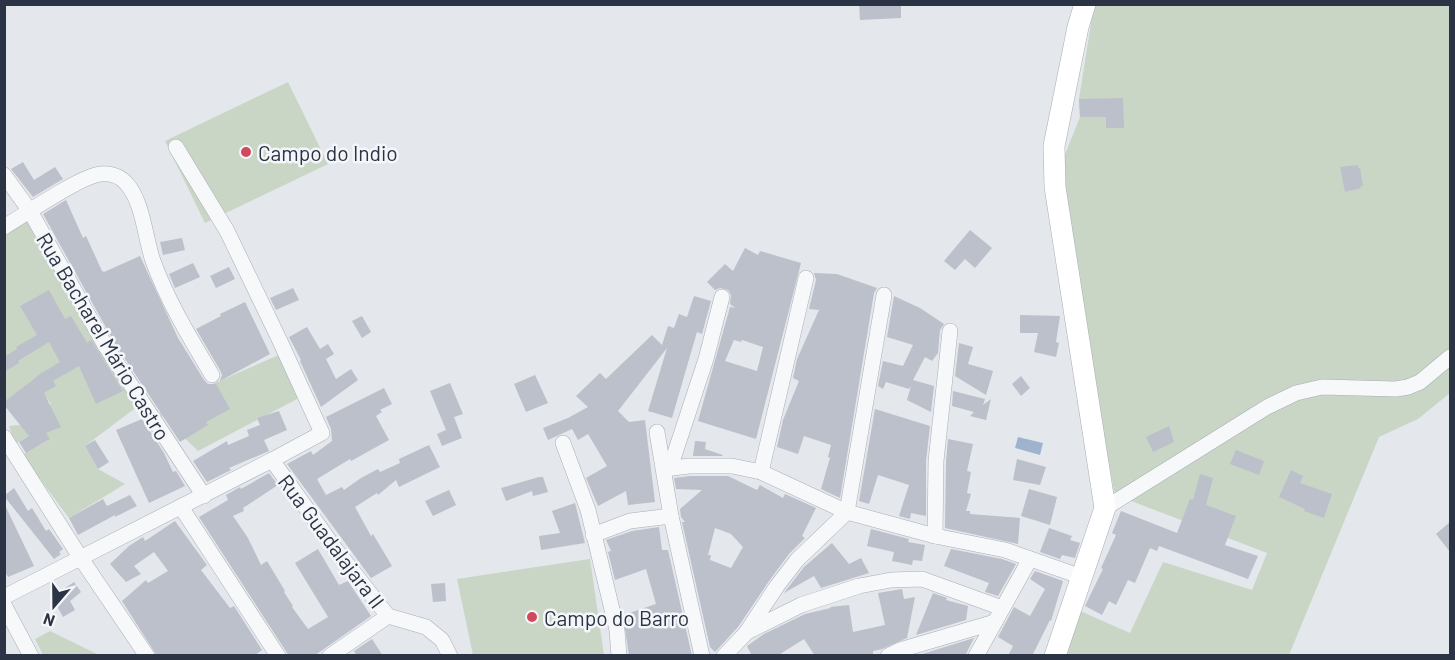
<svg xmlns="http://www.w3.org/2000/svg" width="1455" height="660" viewBox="0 0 1455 660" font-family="Barlow,sans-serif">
<rect width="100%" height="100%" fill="#e4e7ec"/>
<g fill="#c9d6c5">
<path d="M1094 5H1450V393L1418 419 1379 437 1289 655H1059L1071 607 1130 633 1163 562 1252 590 1267 553 1126 499 1114 491 1058 172 1080 117 1079 99Z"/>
<path d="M288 82 328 164 205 223 165 141Z"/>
<path d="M29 221 138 406 85 446 98 469 125 484 69 518 22 455 49 440 43 428 15 444 9 426 20 425 51 404 33 379 5 402V234Z"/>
<path d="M281 354 299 398 198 451 159 413 215 383Z"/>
<path d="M590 559 604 655H473L457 579Z"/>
<path d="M50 631 99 655H43L35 639Z"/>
</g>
<path fill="#9fb4cc" d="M1018 437 1043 443 1040 455 1015 448Z"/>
<g fill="#bbc0ca" fill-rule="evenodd">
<path d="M859 4H901V18L860 20Z"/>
<path d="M1123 98 1124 128H1106V117H1080L1079 99Z"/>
<path d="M23 162 34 180 55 167 63 179 33 197 11 169Z"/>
<path d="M1358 165V168H1360L1363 186H1360L1361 188 1345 192 1340 167Z"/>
<path d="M66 200 83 238 86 236 102 271 104 272 140 256 178 338 204 380 208 384H216L230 409 206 422 208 425 180 442 114 342 43 214Z"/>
<path d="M970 230 992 248 975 268 965 259 955 270 944 261Z"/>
<path d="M182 238 185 250 163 255 160 242Z"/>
<path d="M745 248 758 255 760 251 801 263 756 439 698 421 730 307 735 308 730 304 731 295 728 290 720 288 715 290 707 282 725 264 733 271ZM734 340 741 342 742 340 763 347 757 371 725 361Z"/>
<path d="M193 263 200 277 175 288 169 274Z"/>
<path d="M229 267 235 279 216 288 210 276Z"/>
<path d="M814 273 837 274 877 288 874 293 840 498 821 489 830 458 828 457 831 445 804 436 798 454 777 447 783 420 799 381 793 378 797 359 819 310 809 309 816 280Z"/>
<path d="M293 288 299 300 276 310 270 298Z"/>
<path d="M49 290 65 319 71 316 87 343 91 340 123 391 96 404 79 366 53 381 56 386 44 393 61 427 46 433 50 439 26 453 19 442 29 436 4 405V402L40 374 60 362 49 342 18 361 19 363 4 372V357L17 349 16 347 37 335 20 306Z"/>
<path d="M694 296 711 301 702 334 697 332 672 418 648 411 667 348 618 411 629 422 645 420 655 502 628 505 626 491 598 506 586 478 607 466 588 434 578 440 572 429 548 440 543 428 568 418 588 407 576 396 600 373 606 379 652 335 662 345 668 326 674 328 679 314 687 317Z"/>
<path d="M894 296 920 308 944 324 940 330 938 353 932 361 925 357 913 380 934 386 931 412 907 400 911 386 909 389 886 382 883 389 878 386 883 361 903 366 913 345 887 337Z"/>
<path d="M245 302 270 354 220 381 222 375 220 370 196 329 221 316 220 314Z"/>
<path d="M1020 315 1060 316 1056 342 1059 343 1056 357 1034 352 1038 333H1020Z"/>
<path d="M362 316 371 332 362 338 352 321Z"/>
<path d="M307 327 320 349 328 344 334 354 326 359 336 379 351 369 358 380 321 407 300 361 301 360 289 337Z"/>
<path d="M959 343 973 347 968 364 993 371 986 395 955 376Z"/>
<path d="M535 375 548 403 526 412 514 384Z"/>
<path d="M1021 376 1030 388 1021 396 1012 384Z"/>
<path d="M450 383 463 414 454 417 462 438 442 446 437 434 446 430 430 391Z"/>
<path d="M384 388 392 404 380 410 382 412 376 416 389 440 351 461 350 459 317 479 326 495 342 487 344 490 361 478 378 469 380 472 400 463 399 459 429 445 440 467 399 487 396 480 378 495 377 493 355 507 371 536 373 534 392 566 371 578 287 464 311 451 313 455 332 441 331 429 326 417Z"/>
<path d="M953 391 985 399 983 405 991 399 986 420 970 416 974 412 952 406Z"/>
<path d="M875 409 930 426 926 461V516L911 513 910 519 899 516 909 485 878 475 869 504 859 501Z"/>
<path d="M279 411 287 430 264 440 269 451 229 468 231 470 207 482 193 461 227 441 228 445 249 436 247 430 260 425 257 418Z"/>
<path d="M142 419 164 453 173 472 176 471 185 486 149 503 116 430Z"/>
<path d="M1169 426 1174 442 1153 452 1146 437Z"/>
<path d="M948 439 973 444 967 471 971 472 967 493 971 494 966 511H970V514L1020 518 1018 544 945 528 946 462Z"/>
<path d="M95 440 109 462 98 469 85 446Z"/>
<path d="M695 441 706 442 705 449 723 455 722 456H693Z"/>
<path d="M1236 450 1264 461 1259 475 1230 464Z"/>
<path d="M1017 459 1046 467 1040 485 1013 480Z"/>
<path d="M1291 470 1303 476 1300 483 1332 494 1324 518 1304 511 1305 509 1279 497Z"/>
<path d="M269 473 278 485 243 508 244 511 233 516 248 538 261 565 267 561 285 591 284 592 293 606 292 607 308 629 328 617 295 563 318 549 339 585 348 581 371 616 314 656H289L199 517 228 500 226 495 240 487 241 489Z"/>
<path d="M1200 474 1213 478 1206 505 1236 516 1225 545 1258 556 1248 579 1159 546 1157 551 1150 548 1135 583 1128 580 1116 605 1109 601 1102 615 1085 606 1103 569 1101 568 1116 535 1112 533 1121 511 1177 533 1190 499 1193 500Z"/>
<path d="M690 476H728L757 490 760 485 783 498 785 494 816 508 802 536 805 538 789 554 769 581 738 627 715 652 710 647 682 522H685L681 517 680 509 702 490 676 489 674 478ZM715 528 731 534 743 547 731 568 710 560 711 555H708Z"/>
<path d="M539 477H543L548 492 533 496 532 491 506 501 501 488Z"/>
<path d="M14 488 28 511 32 508 46 531 49 529 63 549 59 552 61 554 54 559 4 496Z"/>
<path d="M1029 489 1057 497 1050 525 1021 516Z"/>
<path d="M449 490 456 505 433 516 425 501Z"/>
<path d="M130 495 137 506 115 517V515L78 535 69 518 103 499 107 506Z"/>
<path d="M4 503 34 566 8 577 4 570Z"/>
<path d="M575 503 585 543 541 550 539 536 560 533 552 511Z"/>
<path d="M175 521 207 565 201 570 230 608 234 606 262 650 254 656H157L122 601 146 580 148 583 168 571 154 552 134 566 141 574 126 582 110 564 129 546 143 537 145 541Z"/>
<path d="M1450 522V552L1436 534Z"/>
<path d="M659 527 662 550H668L692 656H629L623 615 656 604 646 569 615 580 608 552 611 551 606 540 632 531Z"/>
<path d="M1049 528 1072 536 1070 540 1080 543 1075 558 1062 555 1060 559 1040 552Z"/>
<path d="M871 529 909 539 908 542 925 545 922 561 913 560 912 565 892 561 894 552 867 546Z"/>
<path d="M832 543 849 564 861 558 869 573 821 588 814 576 784 593 804 567Z"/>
<path d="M951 549 1002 559 1016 564 998 596 985 592 989 583 944 566Z"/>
<path d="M1035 571 1063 581 1051 621 1050 620 1032 656H1008L1013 646 998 637 1014 607 1030 616 1045 589 1030 579Z"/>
<path d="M74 582 81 592 70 601 75 610 63 617 52 597Z"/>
<path d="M445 583 446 601 433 602 431 584Z"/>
<path d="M902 589 904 599 915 597 907 638 882 649 873 651V654L815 656 804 639 777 656H752L747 646 764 634 805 614 831 608 830 607 849 605 853 632 885 625 878 593Z"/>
<path d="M933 593 947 598 946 600 968 606 966 620 916 635Z"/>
<path d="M974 638 965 656H916Z"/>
<path d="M372 639 383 656H357L354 651Z"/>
</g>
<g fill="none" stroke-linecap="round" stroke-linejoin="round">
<defs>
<g id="street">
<path d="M4 175 30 211 106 347 204 496"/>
<path d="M4 227C24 215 82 175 101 174 110 173 120 176 126 183 143 201 145 238 153 261 168 302 190 338 212 375"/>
<path d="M657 432 671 516 702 656"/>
<path d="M4 437 80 557 147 656"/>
<path d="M563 443 588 510 617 630 619 656"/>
<path d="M272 460 336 550 388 616 426 627 442 640 450 656"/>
<path d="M670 468 706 359 722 297"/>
<path d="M665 469 689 466H732L761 472 847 512 935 536 1005 550 1082 577"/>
<path d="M761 472 806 278"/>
<path d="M181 507 278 656"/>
<path d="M1105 508 1267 407 1296 393 1322 387 1396 389 1408 387 1420 382 1450 357"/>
<path d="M593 535 630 521 671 516"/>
<path d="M935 536 936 461 950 331"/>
<path d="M4 597 272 460 322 433 279 339 227 231 176 147"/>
<path d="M4 605 31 656"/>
<path d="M747 632 801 605 859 586 891 580 922 579 1002 608"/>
<path d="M330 656 388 616"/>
<path d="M724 656 746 633 777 586 797 560 847 512 884 295"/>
<path d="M888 656 900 650 995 622"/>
<path d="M976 656 1030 559"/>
</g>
<path id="secondary" d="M1055 656 1105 508 1055 187 1054 146 1078 27 1085 4"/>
</defs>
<use href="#street" stroke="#a9aeb7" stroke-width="16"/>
<use href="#secondary" stroke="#a9aeb7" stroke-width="22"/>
<use href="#street" stroke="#f7f8fa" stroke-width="15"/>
<use href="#secondary" stroke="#fff" stroke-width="21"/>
</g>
<g fill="#d1495b" stroke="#f4f6f9" stroke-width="2">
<circle cx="246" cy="152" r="6"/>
<circle cx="532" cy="617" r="6"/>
</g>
<g text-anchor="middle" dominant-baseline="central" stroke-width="5" stroke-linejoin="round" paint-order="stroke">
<g font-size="21" fill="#2b3445" stroke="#f4f6f9" text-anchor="start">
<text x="258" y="152">Campo do Indio</text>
<text x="544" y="617">Campo do Barro</text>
</g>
<g font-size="21" fill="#2b3445" stroke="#f4f6f9">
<text transform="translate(104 336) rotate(59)">Rua Bacharel Mário Castro</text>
<text transform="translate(332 541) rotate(53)">Rua Guadalajara II</text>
</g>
</g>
<rect width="1455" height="660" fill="none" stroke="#2b3445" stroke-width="12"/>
<g transform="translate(54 606) rotate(200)" stroke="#f4f6f9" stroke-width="4.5" paint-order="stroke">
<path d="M0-4.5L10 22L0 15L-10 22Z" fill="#2b3445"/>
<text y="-9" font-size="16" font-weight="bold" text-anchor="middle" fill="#2b3445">N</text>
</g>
</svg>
